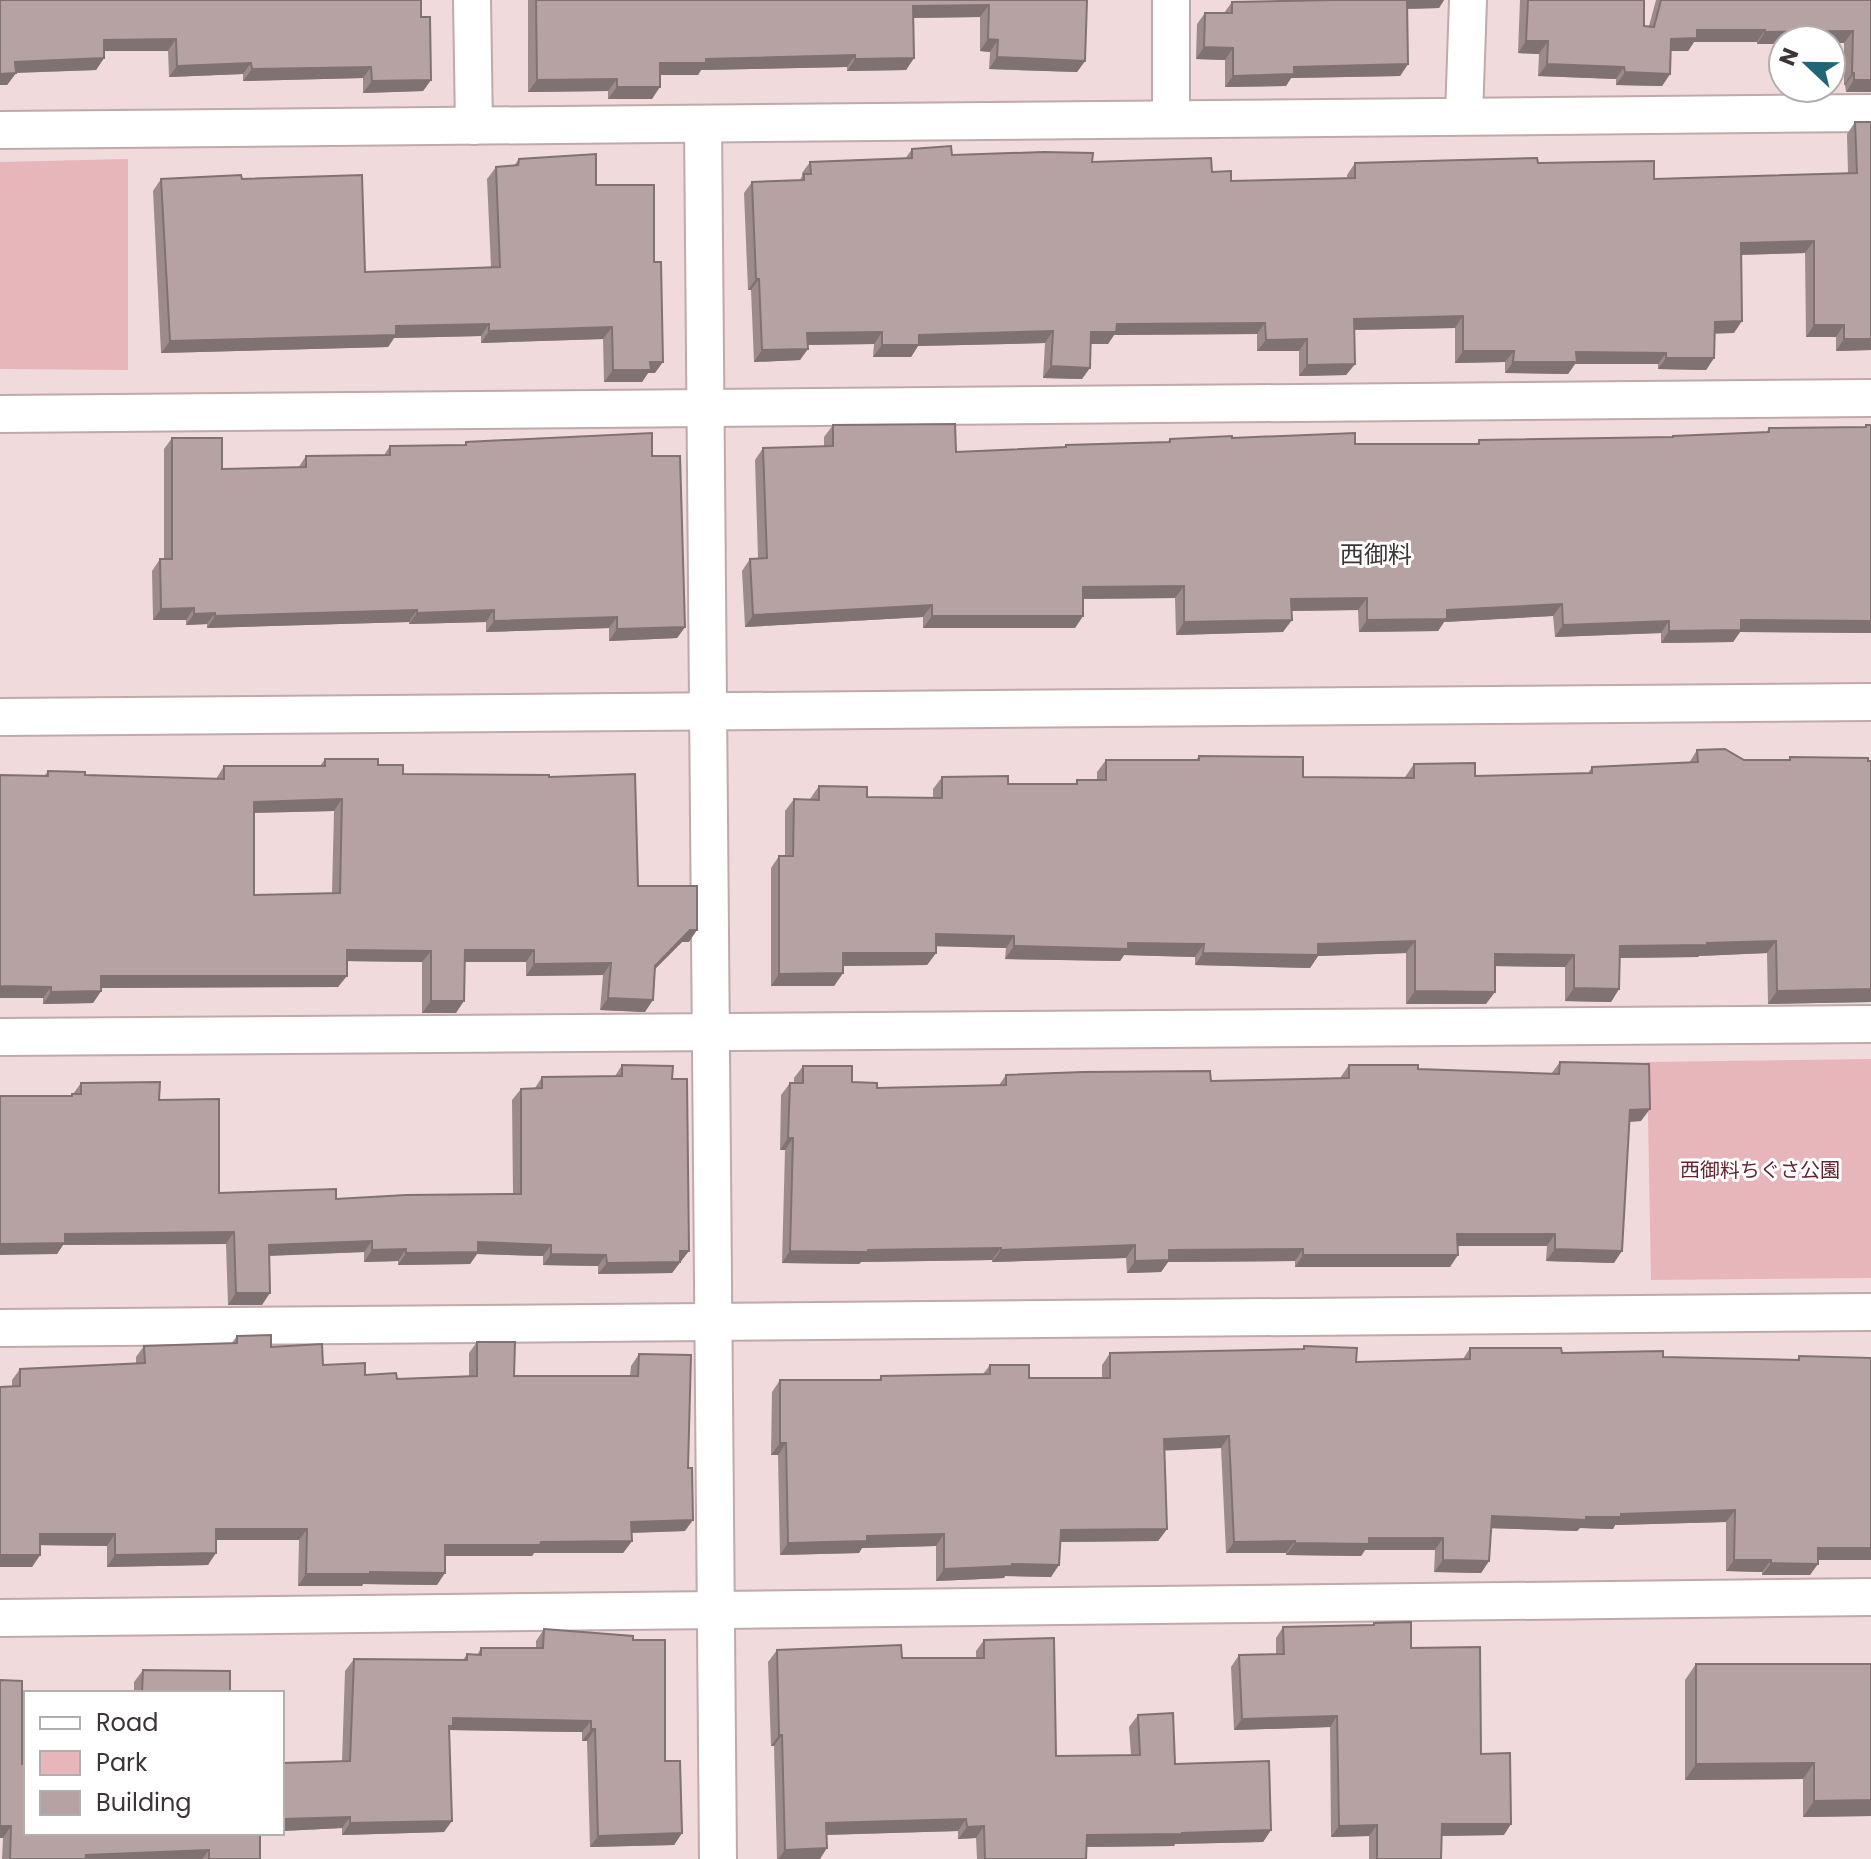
<svg xmlns="http://www.w3.org/2000/svg" width="1871" height="1859" viewBox="0 0 1871 1859" font-family="Poppins,'Noto Sans JP',sans-serif">
<rect width="100%" height="100%" fill="#f0dadc"/>
<g fill="#e7b6ba">
<path d="M128 159V370L0 369V162Z"/>
<path d="M1871 1059V1278L1651 1280 1647 1062Z"/>
</g>
<g fill="none" stroke-linecap="round" stroke-linejoin="round">
<defs>
<g id="street">
<path d="M472 0 474 126"/>
<path d="M1171 0V119"/>
<path d="M1464 116 1468 0"/>
<path d="M703 124 718 1859"/>
<path d="M0 130 1871 113"/>
<path d="M0 414 1871 398"/>
<path d="M0 717 1871 702"/>
<path d="M0 1037 1871 1024"/>
<path d="M0 1328 1871 1312"/>
<path d="M0 1618 1871 1597"/>
</g>
</defs>
<use href="#street" stroke="#bfa9ab" stroke-width="40"/>
<use href="#street" stroke="#fff" stroke-width="36"/>
</g>
<g fill="#9d8b8c" fill-rule="evenodd">
<path d="M0 0 421 17 431 80 423 91 363 93V78L243 81V74L169 77 168 51H104V58L96 70 16 73 7 85Z"/>
<path d="M528 0H1087L1085 61 1077 72 989 69 990 52 980 51V17L913 18 914 58 906 70 847 71V67L701 70 698 75H660L652 99H608V91L528 92Z"/>
<path d="M1324 0H1444L1439 8 1407 9 1408 64 1400 76 1291 78 1286 86 1225 87V60L1196 59 1197 24 1205 13H1224L1232 2Z"/>
<path d="M1520 0H1644V26H1649L1656 0H1871V92H1846L1845 85H1844V43H1831V40L1757 44V42H1694L1688 51H1670V74L1662 86 1616 85V79L1538 76 1539 54 1518 53Z"/>
<path d="M1855 122 1871 350 1836 351V337H1806L1805 253 1741 255 1734 333H1715L1714 358 1706 370 1658 369V364H1575L1568 374 1505 373V362L1455 363V328L1354 330 1355 364 1346 375 1299 376V351H1257V334L1114 335 1108 344H1091L1082 379 1043 378 1045 343 918 346 911 357H873L874 344 808 345 800 360 754 362 751 290H748L744 193 752 182 800 180 802 176V173L810 162 905 159 912 149 952 155 1092 162 1212 172 1231 181 1347 178V175L1355 163H1538L1654 179 1848 173 1847 134Z"/>
<path d="M519 159 596 185 655 373H648L642 382H604L603 339 481 343V336L394 338 388 347 161 353 153 191 161 179H242L365 272 491 267 487 179 496 167 514 166Z"/>
<path d="M833 425 956 452 1064 447 1066 445 1167 442 1170 439 1232 438 1355 444H1477L1479 440 1672 437 1673 436 1766 433 1769 428 1865 427 1866 425H1871V633L1740 632 1733 642 1661 643V633L1555 637 1553 616 1444 622 1438 631 1359 632 1358 610 1292 611 1283 632 1176 635 1175 598 1083 599V616L1075 628H923V617L745 627 742 571 750 559 758 558 755 460 763 448 824 446V437Z"/>
<path d="M172 438 222 469 298 468 306 456 384 455 390 446 464 445 466 442 652 456 685 627 677 638 609 641V628L486 632V622L409 624V622L207 628V624L186 625V620H153L152 571 160 559H164V449Z"/>
<path d="M1697 750 1744 760H1788L1790 757 1871 1002 1768 1004 1767 953 1699 956 1698 957 1620 958 1619 989 1611 1002 1565 1001V967L1495 966 1486 1004H1406V953L1318 956 1310 968 1195 965V957L1124 955 1120 961 1005 959 1006 948 936 946V953L927 965 843 966V973L834 986H771V868L779 856H785V811L794 799H810L819 786 867 797 933 798V789L942 777 1008 784H1075L1077 780H1097V772L1106 760H1196L1199 756 1303 777H1405L1414 764 1475 776 1588 773 1592 767 1689 763Z"/>
<path d="M325 759 378 765 403 774 549 777 638 886 689 942H682L655 969 645 1012 600 1010 603 975 526 976V962H465L456 1013H422V962L347 961 338 987 101 988V991L93 1003 43 1004V998H0V775H45L48 771 85 775 216 779 224 766H320ZM334 811 332 893 254 895V813Z"/>
<path d="M1560 1062 1641 1121 1629 1122 1614 1263 1546 1261 1547 1246H1458L1450 1267H1295V1261L1168 1262 1161 1272 1127 1273 1126 1258 992 1262V1260L861 1262 859 1264 782 1263 785 1150H780L781 1095 790 1083H794V1078L803 1066 852 1082 877 1088 999 1085 1006 1075 1211 1081 1340 1078 1349 1065 1418 1069 1551 1074Z"/>
<path d="M622 1065 672 1079 681 1263H679L672 1273 598 1274V1266L543 1265V1256L477 1254 470 1264 398 1265V1261L364 1262V1252L269 1256 262 1305H228L226 1244 63 1245 57 1254 70 1096 73 1094 81 1083 159 1100 219 1193 336 1199 513 1194 512 1100 521 1089 535 1088 542 1077 615 1076Z"/>
<path d="M237 1336 323 1365 365 1375 397 1379 469 1376V1353L477 1342 514 1376H630L631 1366 639 1354 685 1531 631 1533 632 1541 623 1553H534L532 1556H445L437 1585 363 1584 362 1586H298L299 1540H216L208 1565 107 1567V1546L40 1545V1555L32 1567 12 1386V1380L20 1369 136 1364V1357L144 1346 232 1343Z"/>
<path d="M1304 1346 1356 1362 1463 1359 1470 1348 1562 1353 1663 1357 1797 1360 1799 1356 1871 1358V1560H1818L1810 1575H1762V1572L1726 1571V1522L1615 1525 1613 1529 1580 1528 1577 1531 1491 1528 1489 1561 1481 1573 1434 1572 1435 1550H1365L1361 1556 1286 1555V1553H1226L1221 1448 1164 1450 1167 1529 1158 1541 1060 1542 1051 1577 1005 1576 1004 1578 936 1581V1546L862 1548 859 1553 780 1555 778 1455H771L772 1392 780 1380H879L881 1376 983 1374 990 1365 1029 1378H1102V1365L1110 1353 1302 1350Z"/>
<path d="M1374 1623 1411 1648 1481 1754 1504 1835 1442 1836 1441 1859H1369V1836L1331 1837 1330 1727 1234 1730 1231 1667 1239 1655 1276 1654V1638L1283 1627 1372 1625Z"/>
<path d="M544 1629 633 1640 665 1761 682 1833 674 1845 590 1847 587 1741H582V1732L450 1730 444 1832 342 1835V1828L282 1831V1763L342 1761 345 1671 354 1659 463 1660 467 1654 477 1655 481 1648H536V1641Z"/>
<path d="M984 1640 1056 1756 1131 1755 1129 1727 1138 1715 1175 1764 1271 1830 1263 1842 1175 1844 1174 1846 1087 1847 1086 1859H977L976 1838 958 1839V1831L827 1835 820 1859H777L774 1746H771L768 1662 777 1650 902 1658H976V1651Z"/>
<path d="M1696 1664H1871V1816L1803 1817V1779L1685 1780V1680Z"/>
<path d="M143 1670 230 1693H134V1682Z"/>
<path d="M0 1680 22 1764 259 1833 260 1859H2L3 1838H0Z"/>
</g>
<g fill="#807172">
<path d="M1405 0H1444L1439 8 1399 9Z"/>
<path d="M989 5 980 17 905 18 913 6Z"/>
<path d="M1697 30H1765L1757 42H1694L1688 51H1662L1671 39Z"/>
<path d="M1853 31 1844 43H1831V40H1783V44H1757L1765 32Z"/>
<path d="M176 39 168 51H95L104 40Z"/>
<path d="M988 39 998 40 990 52 980 51Z"/>
<path d="M1526 41H1548L1539 54 1518 53Z"/>
<path d="M1204 47 1233 48 1225 60 1196 59Z"/>
<path d="M855 55 847 67 701 70 698 75H652L660 63 706 59Z"/>
<path d="M997 57 1085 61 1077 72 989 69Z"/>
<path d="M104 58 96 70 7 73 15 62Z"/>
<path d="M914 58 906 70 847 71 855 59Z"/>
<path d="M251 63 243 74 169 77 177 66Z"/>
<path d="M1408 64 1400 76 1291 78 1286 86 1225 87 1233 76 1294 67Z"/>
<path d="M1547 64 1624 67 1616 79 1538 76Z"/>
<path d="M371 67 363 78 243 81 252 69Z"/>
<path d="M1625 72 1670 74 1662 86 1616 85Z"/>
<path d="M16 73 7 85H0V74Z"/>
<path d="M1852 73H1854L1845 85H1844Z"/>
<path d="M617 79 608 91 528 92 537 80Z"/>
<path d="M431 80 423 91 363 93 372 81Z"/>
<path d="M1854 80H1871V92H1846Z"/>
<path d="M617 87H660L652 99H608Z"/>
<path d="M1814 241 1805 253 1733 255 1741 243Z"/>
<path d="M756 279H759L751 290H748Z"/>
<path d="M1463 316 1455 328 1346 330 1354 319Z"/>
<path d="M1742 321 1734 333 1707 334 1715 322Z"/>
<path d="M1265 323 1257 334 1114 335 1108 344H1083L1091 332 1117 324Z"/>
<path d="M489 324 481 336 394 338 388 347 161 353 170 341 396 326Z"/>
<path d="M1814 325H1844L1836 337H1806Z"/>
<path d="M612 327 603 339 481 343 489 331Z"/>
<path d="M1053 331 1045 343 918 346 911 357H873L882 345 919 335Z"/>
<path d="M882 332 874 344 799 345 807 333Z"/>
<path d="M1307 339 1299 351H1257L1266 340Z"/>
<path d="M1844 339H1871V350L1836 351Z"/>
<path d="M808 349 800 360 754 362 762 350Z"/>
<path d="M1463 351H1514L1505 362 1455 363Z"/>
<path d="M1576 352 1666 353 1658 364H1575L1568 374 1505 373 1513 362Z"/>
<path d="M1666 358H1714L1706 370 1658 369Z"/>
<path d="M650 362H663L655 373H648L642 382H604L613 370Z"/>
<path d="M1355 364 1346 375 1299 376 1307 365Z"/>
<path d="M1051 366 1090 368 1082 379 1043 378Z"/>
<path d="M1184 586 1175 598 1075 599 1083 587Z"/>
<path d="M1367 598 1358 610 1283 611 1291 599Z"/>
<path d="M1562 604 1553 616 1444 622 1438 631 1359 632 1367 620 1447 610Z"/>
<path d="M932 605 923 617 745 627 753 615Z"/>
<path d="M194 608 186 620H153L161 609Z"/>
<path d="M417 610 409 622 207 628 215 616Z"/>
<path d="M494 610 486 622 409 624 417 613Z"/>
<path d="M215 613 207 624 186 625 194 614Z"/>
<path d="M932 616H1083L1075 628H923Z"/>
<path d="M617 617 609 628 486 632 494 621Z"/>
<path d="M1292 620 1283 632 1176 635 1184 622Z"/>
<path d="M1741 620 1871 621V633L1740 632 1733 642 1661 643 1669 631Z"/>
<path d="M1669 621 1661 633 1555 637 1563 625Z"/>
<path d="M685 627 677 638 609 641 617 629Z"/>
<path d="M342 799 334 811 246 813 254 802Z"/>
<path d="M690 930H697L689 942H682L647 977 655 966Z"/>
<path d="M936 934 1014 936 1006 948 927 946Z"/>
<path d="M1415 941 1406 953 1318 956 1310 968 1195 965 1203 953 1318 944Z"/>
<path d="M1776 941 1767 953 1699 956 1698 957 1612 958 1620 946Z"/>
<path d="M1128 943 1204 944 1195 957 1124 955 1120 961 1005 959 1014 946Z"/>
<path d="M347 950 431 951 422 962 339 961Z"/>
<path d="M465 950H534L526 962H456Z"/>
<path d="M843 953H936L927 965 834 966Z"/>
<path d="M1495 954 1574 955 1565 967 1486 966Z"/>
<path d="M611 963 603 975 526 976 534 964Z"/>
<path d="M843 973 834 986H771L779 974Z"/>
<path d="M101 976H347L338 987 92 988Z"/>
<path d="M0 986 51 987 43 998H0Z"/>
<path d="M1574 988 1619 989 1611 1002 1565 1001Z"/>
<path d="M1871 989V1002L1768 1004 1777 991Z"/>
<path d="M101 991 93 1003 43 1004 51 992Z"/>
<path d="M1415 991 1495 992 1486 1004H1406Z"/>
<path d="M608 998 653 1000 645 1012 600 1010Z"/>
<path d="M431 1001H464L456 1013H422Z"/>
<path d="M1650 1109 1641 1121 1621 1122 1630 1110Z"/>
<path d="M788 1138H793L785 1150H780Z"/>
<path d="M234 1232 226 1244 63 1245 57 1254 0 1255V1244L65 1234Z"/>
<path d="M1457 1234H1555L1547 1246H1449Z"/>
<path d="M372 1241 364 1252 261 1256 269 1245Z"/>
<path d="M478 1242 551 1245 543 1256 477 1254 470 1264 398 1265 406 1253Z"/>
<path d="M1135 1245 1126 1258 992 1262 1001 1250Z"/>
<path d="M1001 1248 992 1260 861 1262 859 1264 782 1263 790 1251Z"/>
<path d="M406 1249 398 1261 364 1262 372 1250Z"/>
<path d="M1303 1249 1295 1261 1168 1262 1161 1272 1127 1273 1135 1261 1169 1250Z"/>
<path d="M1555 1249 1622 1251 1614 1263 1546 1261Z"/>
<path d="M680 1251H689L672 1273 598 1274 607 1263Z"/>
<path d="M551 1254 606 1255 598 1266 543 1265Z"/>
<path d="M1303 1255H1458L1450 1267H1295Z"/>
<path d="M236 1293H270L262 1305H228Z"/>
<path d="M1229 1436 1221 1448 1155 1451 1164 1439Z"/>
<path d="M780 1443H786L778 1455H771Z"/>
<path d="M1735 1510 1726 1522 1615 1525 1613 1529 1580 1528 1577 1531 1483 1528 1492 1516 1586 1517 1621 1514Z"/>
<path d="M693 1520 685 1531 623 1533 631 1522Z"/>
<path d="M216 1529H307L299 1540H208Z"/>
<path d="M1167 1529 1158 1541 1052 1542 1061 1530Z"/>
<path d="M40 1534H115L107 1546 32 1545Z"/>
<path d="M944 1534 936 1546 862 1548 859 1553 780 1555 788 1543 867 1536Z"/>
<path d="M1369 1538H1443L1435 1550H1365L1361 1556 1286 1555 1295 1543Z"/>
<path d="M632 1541 623 1553H534L532 1556H437L445 1545 541 1542Z"/>
<path d="M1295 1541 1286 1553H1226L1234 1542Z"/>
<path d="M1818 1548H1871V1560H1810Z"/>
<path d="M216 1553 208 1565 107 1567 115 1555Z"/>
<path d="M0 1555H40L32 1567H0Z"/>
<path d="M1443 1560 1489 1561 1481 1573 1434 1572Z"/>
<path d="M1734 1560H1771L1762 1572 1726 1571Z"/>
<path d="M1771 1563 1818 1564 1810 1575H1762Z"/>
<path d="M1012 1564 1059 1565 1051 1577 1005 1576 1004 1578 936 1581 944 1569Z"/>
<path d="M370 1572 445 1573 437 1585 363 1584 362 1586H298L306 1574Z"/>
<path d="M1337 1716 1330 1727 1234 1730 1242 1719Z"/>
<path d="M453 1718 591 1721 582 1732 450 1730 445 1738Z"/>
<path d="M591 1729H595L587 1741H582Z"/>
<path d="M779 1735H782L774 1746H771Z"/>
<path d="M1814 1763 1803 1779 1685 1780 1696 1764Z"/>
<path d="M1871 1800V1816L1803 1817 1814 1801Z"/>
<path d="M350 1817 342 1828 282 1831V1819Z"/>
<path d="M966 1819 958 1831 818 1835 826 1823Z"/>
<path d="M452 1821 444 1832 342 1835 350 1823Z"/>
<path d="M1442 1824H1511L1504 1835 1434 1836Z"/>
<path d="M1377 1825 1369 1836 1331 1837 1339 1826Z"/>
<path d="M0 1826H11L3 1838H0Z"/>
<path d="M984 1826 976 1838 958 1839 967 1827Z"/>
<path d="M1271 1830 1263 1842 1175 1844 1174 1846 1079 1847 1087 1835Z"/>
<path d="M682 1833 674 1845 590 1847 598 1836Z"/>
<path d="M827 1848 820 1859H778L785 1850Z"/>
<path d="M209 1850 202 1859H83L86 1855Z"/>
</g>
<g fill="#b7a2a3" stroke="#807172" stroke-width="2" fill-rule="evenodd">
<path d="M0 0H421V17H430L431 80 372 81 371 67 252 69 251 63 177 66 176 39 104 40V58L15 62 16 73 0 74Z"/>
<path d="M536 0H1087L1085 61 997 57 998 40 988 39 989 5 913 6 914 58 855 59V55L706 59V63H660V87H617V79L537 80Z"/>
<path d="M1332 0H1407L1408 64 1294 67V74L1233 76V48L1204 47 1205 13H1232V2Z"/>
<path d="M1528 0H1644V26L1654 27 1661 0H1871V80H1854V73H1852L1853 31 1765 32V30H1697V38L1671 39 1670 74 1625 72 1624 67 1547 64 1548 41H1526Z"/>
<path d="M1855 122H1871V339H1844V325H1814V241L1741 243 1742 321 1715 322 1714 358H1666V353L1576 352 1577 362H1513L1514 351H1463V316L1354 319 1355 364 1307 365V339L1266 340 1265 323 1117 324 1116 332H1091L1090 368 1051 366 1053 331 919 335V345H882V332L807 333 808 349 762 350 759 279H756L752 182 804 180V174H811L810 162 912 158V149L951 146 952 155 1044 152 1093 153 1092 162 1211 158 1212 172 1231 171V181L1355 178V163L1537 158 1538 163 1654 161V179L1857 173Z"/>
<path d="M596 154V185H654V262H661L663 362H650L651 370H613L612 327 489 331V324L396 326V335L170 341 161 179 241 175 242 179 362 175 365 272 500 267 496 167 518 165 519 159Z"/>
<path d="M955 424 956 452 1066 447V445L1170 442V439L1232 436V438L1355 433V444H1479V440L1673 437V436L1769 432V428L1866 427V425H1871V621L1741 620V630L1669 631V621L1563 625 1562 604 1447 610V619L1367 620V598L1291 599 1292 620 1184 622V586L1083 587V616H932V605L753 615 750 559 767 558 763 448 833 446V425Z"/>
<path d="M652 433V456H680L685 627 617 629V617L494 621V610L417 613V610L215 616V613L194 614V608L161 609 160 559H172V438H222V469L306 467V456L390 455V446L466 445V442Z"/>
<path d="M1725 749 1744 760H1790V757L1868 758V761H1871V989L1777 991 1776 941 1707 943V945L1620 946 1619 989 1574 988V955L1495 954V992L1415 991V941L1318 944V955L1203 953 1204 944 1128 943V949L1014 946V936L936 934V953H843V973L779 974V856H793L794 799 819 800V786L867 787V797L942 798V777L1008 776V784H1077V780H1106V760H1199V756L1303 757V777L1414 778V764L1475 763V776L1592 773V767L1698 762 1697 750Z"/>
<path d="M325 759H378V765H403V774L549 775V777L635 774 638 886H697V930H690L655 966 653 1000 608 998 611 963 534 964V950H465L464 1001H431V951L347 950V976H101V991L51 992V987L0 986V775L48 776V771L85 772V775L224 779V766H325ZM342 799 340 893 254 895V802Z"/>
<path d="M1560 1062 1649 1064 1650 1109 1630 1110 1622 1251 1555 1249V1234H1457L1458 1255H1303V1249L1169 1250V1260L1135 1261V1245L1001 1250V1248L868 1250V1252L790 1251 793 1138H788L790 1083H803V1066H852V1082L877 1083V1088L1006 1085V1075L1083 1072 1210 1071 1211 1081 1349 1078V1065H1418V1069L1559 1074Z"/>
<path d="M622 1065 673 1066 672 1079H687L689 1251H680V1262L607 1263 606 1255 551 1254V1245L478 1242V1252L406 1253V1249L372 1250V1241L269 1245 270 1293H236L234 1232 65 1234V1243L0 1244V1096H72V1094H81V1083L160 1082 159 1100 219 1099V1193L336 1189V1199L406 1195 521 1194V1089L542 1088V1077L622 1076Z"/>
<path d="M271 1335V1347L322 1344 323 1365 365 1363V1375L396 1373 397 1379 477 1376V1342H515L514 1376H638L639 1354 691 1355 688 1468H692L693 1520 631 1522 632 1541 541 1542 540 1545H445V1573L370 1572V1574H306L307 1529H216V1553L115 1555V1534H40V1555H0V1387L20 1386V1369L145 1363 144 1346 237 1343V1336Z"/>
<path d="M1304 1346 1357 1348 1356 1362 1470 1359V1348H1561L1562 1353 1663 1351V1357L1799 1360V1356L1871 1358V1548H1818V1564L1771 1563V1560H1734L1735 1510 1621 1514V1517H1586V1520L1492 1516 1489 1561 1443 1560V1538H1369V1544L1295 1543V1541L1234 1542 1229 1436 1164 1439 1167 1529 1061 1530 1059 1565 1012 1564V1566L944 1569V1534L867 1536V1541L788 1543 786 1443H780V1380H881V1376L990 1374V1365H1029V1378H1110V1353L1304 1349Z"/>
<path d="M1411 1622V1648L1480 1647 1481 1754 1510 1753 1511 1824H1442L1441 1859H1377V1825L1339 1826 1337 1716 1242 1719 1239 1655 1284 1654 1283 1627 1374 1625V1623Z"/>
<path d="M544 1629 633 1636V1640H665V1761H680L682 1833 598 1836 595 1729H591V1721L453 1718V1726H449L452 1821 350 1823V1817L282 1819V1763L350 1761 354 1659 467 1660V1654L481 1655V1648H543Z"/>
<path d="M1054 1638 1056 1756 1140 1755 1138 1715 1173 1713 1175 1764 1269 1761 1271 1830 1182 1833V1834L1087 1835 1086 1859H985L984 1826 967 1827 966 1819 826 1823 827 1848 785 1850 782 1735H779L777 1650 901 1645 902 1658H984V1640Z"/>
<path d="M1696 1664H1871V1800L1814 1801V1763L1696 1764Z"/>
<path d="M143 1670 230 1671V1693H142Z"/>
<path d="M0 1680 22 1681V1764H26V1833H260V1859H209V1850L86 1855V1859H10L11 1826H0Z"/>
</g>
<g text-anchor="middle" dominant-baseline="central" stroke-width="6" stroke-linejoin="round" paint-order="stroke">
<g font-size="20" fill="#632530" stroke="#fff">
<text x="1760" y="1170">西御料ちぐさ公園</text>
</g>
<g font-size="24" fill="#3d3435" stroke="#fff">
<text x="1376" y="554">西御料</text>
</g>
</g>
<rect x="24" y="1691" width="260" height="144" fill="#ffffff" stroke="#b1aeae" stroke-width="2"/>
<rect x="40" y="1717" width="40" height="12" fill="#ffffff" stroke="#b1aeae" stroke-width="2"/>
<text x="96" y="1731" font-size="24" fill="#3d3435">Road</text>
<rect x="40" y="1751" width="40" height="24" fill="#e7b6ba" stroke="#b1aeae" stroke-width="2"/>
<text x="96" y="1771" font-size="24" fill="#3d3435">Park</text>
<rect x="40" y="1791" width="40" height="24" fill="#b7a2a3" stroke="#b1aeae" stroke-width="2"/>
<text x="96" y="1811" font-size="24" fill="#3d3435">Building</text>
<g transform="translate(1807 64) rotate(292)"><circle r="38" fill="#ffffff" stroke="#b1aeae" stroke-width="2"/>
<path d="M0-6L14 30L0 20L-14 30Z" fill="#236578"/>
<text y="-12" font-size="22" font-weight="bold" text-anchor="middle" fill="#3d3435">N</text>
</g>
</svg>
